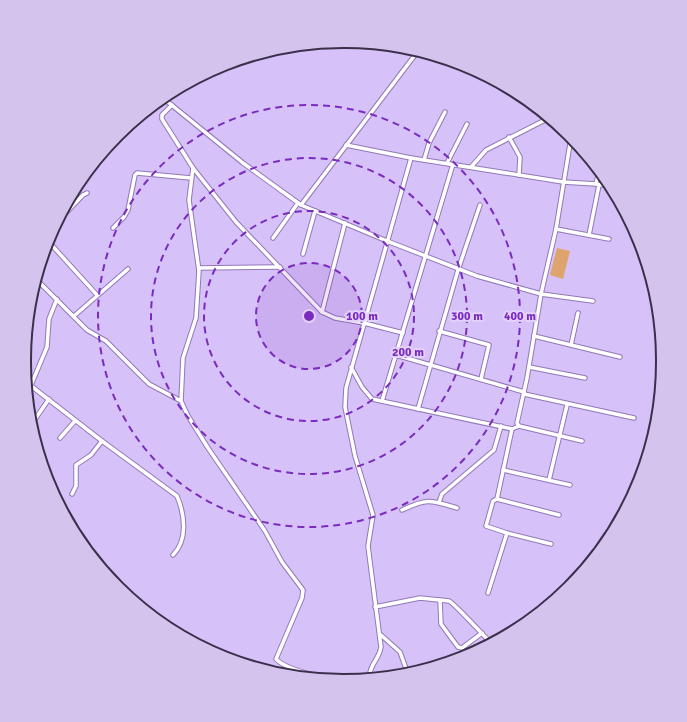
<svg xmlns="http://www.w3.org/2000/svg" width="687" height="722" viewBox="0 0 687 722" font-family="Signika,sans-serif">
<rect width="100%" height="100%" fill="#d6c1f8"/>
<path fill="#dfa36c" d="M557 248 570 251 563 279 550 275Z"/>
<g fill="none" stroke-linecap="round" stroke-linejoin="round">
<defs>
<g id="minor">
<path d="M418 52 453 65"/>
<path d="M163 98 243 163 301 205 387 241 477 276 541 294 593 301"/>
<path d="M172 105 162 115V119L193 168 236 222 322 312 335 318 364 323 403 333"/>
<path d="M509 137 520 157 519 175"/>
<path d="M571 138 556 229 541 294 527 378 517 423 519 426 582 441"/>
<path d="M346 145 411 158 563 182 596 184"/>
<path d="M424 160 429 143 445 112"/>
<path d="M447 163 467 124"/>
<path d="M471 167 486 150 547 119"/>
<path d="M193 168 189 200 199 271 196 318 183 358 181 401 188 416 208 448 265 531 282 562 303 590 302 598 276 659C285 669 312 675 325 678"/>
<path d="M599 171 596 184 610 186"/>
<path d="M301 205 418 51"/>
<path d="M59 220 83 195 87 193"/>
<path d="M113 228 124 217 128 210 135 175 137 173 191 178"/>
<path d="M556 229 609 239"/>
<path d="M589 235 599 185"/>
<path d="M273 238 298 203"/>
<path d="M48 241 97 295"/>
<path d="M303 254 315 211"/>
<path d="M199 268 280 267"/>
<path d="M36 279 87 330 106 341 149 384 181 401"/>
<path d="M322 312 345 223"/>
<path d="M74 316 128 269"/>
<path d="M439 331 489 345 481 379"/>
<path d="M534 336 620 357"/>
<path d="M571 345 578 313"/>
<path d="M396 355 524 392"/>
<path d="M351 367 362 387 372 399 512 429 519 426"/>
<path d="M529 367 585 378"/>
<path d="M26 382 102 441 177 496C185 515 188 540 173 555"/>
<path d="M31 385 47 347 49 319 57 299"/>
<path d="M524 394 634 418"/>
<path d="M382 401 453 164"/>
<path d="M418 409 458 270 480 205"/>
<path d="M31 425 49 399"/>
<path d="M512 429 497 499 493 501 486 526 507 533 551 544"/>
<path d="M60 438 75 421"/>
<path d="M503 470 570 485"/>
<path d="M549 480 567 405"/>
<path d="M72 494 76 486V465L91 455 102 441"/>
<path d="M497 499 559 515"/>
<path d="M439 502 442 494 494 450 501 426"/>
<path d="M402 510C428 498 430 500 457 508"/>
<path d="M488 593 507 533"/>
<path d="M440 600 441 624 458 647 462 648 482 633"/>
<path d="M375 607 420 598 449 601C453 602 485 637 491 643"/>
<path d="M381 635 400 652 408 674"/>
<path d="M369 678C370 663 379 660 381 647L368 546 373 515 355 456 345 407 346 388 411 158"/>
</g>
</defs>
<use href="#minor" stroke="#9278b8" stroke-width="5.5"/>
<use href="#minor" stroke="#fff" stroke-width="3.5"/>
</g>
<circle cx="309" cy="316" r="53" fill="#7b2cbf" fill-opacity=".12"/>
<g fill="none" stroke="#7b2cbf" stroke-width="2" stroke-dasharray="7 5">
<circle cx="309" cy="316" r="53"/>
<circle cx="309" cy="316" r="105"/>
<circle cx="309" cy="316" r="158"/>
<circle cx="309" cy="316" r="211"/>
</g>
<path d="M0 0H687V722H0ZM343 48H344A312 312 0 0 1 656 360V362A312 312 0 0 1 344 674H343A312 312 0 0 1 31 362V360A312 312 0 0 1 343 48Z" fill="#d4c4ed" fill-rule="evenodd"/>
<path fill="none" stroke="#3b304b" stroke-width="2" d="M343 48H344A312 312 0 0 1 656 360V362A312 312 0 0 1 344 674H343A312 312 0 0 1 31 362V360A312 312 0 0 1 343 48Z"/>
<circle cx="309" cy="316" r="6" fill="#7b2cbf" stroke="#e1d1fb" stroke-width="2"/>
<g font-size="12" text-anchor="middle" font-weight="bold" fill="#7b2cbf" stroke="#e1d1fb" stroke-width="4" stroke-linejoin="round" paint-order="stroke">
<text x="362" y="320">100 m</text>
<text x="467" y="320">300 m</text>
<text x="520" y="320">400 m</text>
<text x="408" y="356">200 m</text>
</g>
</svg>
